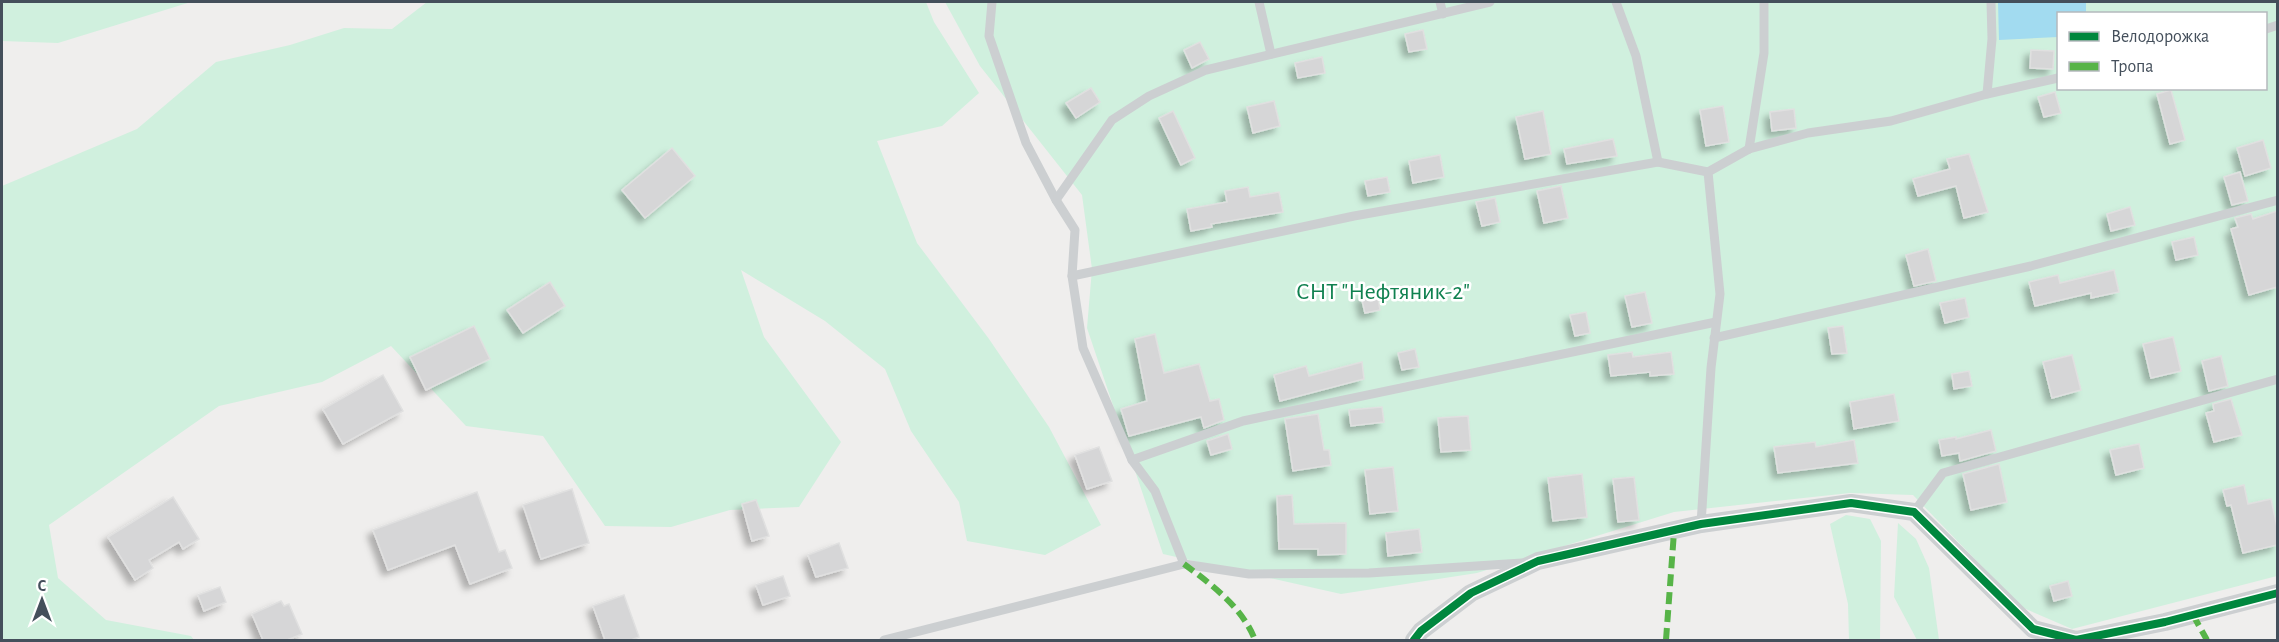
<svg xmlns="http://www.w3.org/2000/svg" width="2279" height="642" viewBox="0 0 2279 642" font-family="'Alegreya Sans',sans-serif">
<defs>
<filter id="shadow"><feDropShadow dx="-5.5" dy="5.5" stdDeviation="3" flood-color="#0004"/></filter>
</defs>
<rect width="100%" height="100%" fill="#efeeed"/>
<g fill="#d0f0de" fill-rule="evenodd">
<path d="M2 2H191L58 43 2 41Z"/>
<path d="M427 2H926L934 22 979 93 942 126 877 141 917 243 989 339 1049 427 1101 525 1045 555 967 541 959 502 911 431 885 369 825 321 741 270 764 337 841 442 799 507 730 510 671 527 605 526 543 436 466 426 391 346 322 382 219 406 49 525 58 578 106 620 191 636 194 640H2V186L137 129 216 62 290 45 344 28 392 29Z"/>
<path d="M945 2H2277V576L2072 629 2021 607 1913 495 1850 493 1674 512 1477 573 1341 594 1163 554 1087 328 1092 269 1082 195 980 66ZM2058 14H2266V88H2058Z"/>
<path d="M1846 515 1870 519 1881 541 1880 640H1849L1848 604 1830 524Z"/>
<path d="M1898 523 1916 539 1929 568 1939 640H1917L1894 597Z"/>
</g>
<path fill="#a2dbf0" d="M1998 2H2086V13L2058 14V37L1999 40Z"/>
<g fill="#d6d6d7" stroke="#e0e0e0" stroke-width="1.5" filter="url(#shadow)">
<path d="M1423 30 1427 49 1409 52 1405 34Z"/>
<path d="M1200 42 1209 59 1192 68 1184 50Z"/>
<path d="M2031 50 2054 51 2053 69 2030 68Z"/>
<path d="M1322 57 1325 73 1298 78 1295 63Z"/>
<path d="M1091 88 1100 102 1076 118 1066 103Z"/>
<path d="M2171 90 2185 140 2170 144 2157 94Z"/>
<path d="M2055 92 2061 113 2044 117 2038 97Z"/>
<path d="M1274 101 1280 126 1253 133 1247 107Z"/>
<path d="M1723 106 1729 142 1706 146 1700 110Z"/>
<path d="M1794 109 1796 128 1772 131 1770 112Z"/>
<path d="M1173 111 1195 158 1181 165 1159 118Z"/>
<path d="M1543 111 1551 154 1525 159 1516 117Z"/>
<path d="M1613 139 1617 156 1567 164 1564 149Z"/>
<path d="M2263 140 2271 168 2245 176 2237 148Z"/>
<path d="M672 148 695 176 645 218 622 190Z"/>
<path d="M1969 154 1988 212 1964 218 1956 186 1918 196 1913 179 1950 169 1947 159Z"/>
<path d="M1440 155 1444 177 1413 183 1409 161Z"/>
<path d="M2240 172 2248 201 2232 205 2224 177Z"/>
<path d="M1387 177 1390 192 1368 196 1365 181Z"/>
<path d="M1561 186 1568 218 1544 223 1537 191Z"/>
<path d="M1248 187 1250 197 1279 192 1283 212 1211 224 1212 227 1191 231 1187 209 1227 202 1225 191Z"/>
<path d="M1495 198 1500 222 1482 226 1476 202Z"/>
<path d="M2130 207 2135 225 2111 231 2107 214Z"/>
<path d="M2277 211V287L2249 295 2231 229 2238 227 2235 218 2251 214 2253 219Z"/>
<path d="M2194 237 2198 255 2176 260 2172 242Z"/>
<path d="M1928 249 1936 281 1914 286 1906 255Z"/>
<path d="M2114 270 2119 292 2091 298V293L2035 306 2029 282 2058 275 2060 283Z"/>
<path d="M550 282 565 306 523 333 507 310Z"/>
<path d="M1645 292 1652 323 1632 327 1625 296Z"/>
<path d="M1377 293 1380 310 1365 313 1361 296Z"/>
<path d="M1965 298 1969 317 1945 323 1940 303Z"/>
<path d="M1586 312 1590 333 1575 336 1570 315Z"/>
<path d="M474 326 490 359 426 390 410 357Z"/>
<path d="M1843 326 1847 353 1832 354 1828 328Z"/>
<path d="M1155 334 1164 373 1199 364 1210 401 1219 399 1224 420 1204 428 1201 417 1129 436 1121 409 1147 401 1135 339Z"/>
<path d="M2173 337 2181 371 2151 378 2143 344Z"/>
<path d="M1415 349 1419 367 1402 370 1398 353Z"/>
<path d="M1632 352 1633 357 1671 352 1674 374 1650 376V372L1611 376 1608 355Z"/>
<path d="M2072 355 2081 390 2052 398 2043 362Z"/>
<path d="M2221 356 2228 386 2209 391 2202 361Z"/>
<path d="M1362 362 1364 379 1280 401 1274 375 1306 366 1309 376Z"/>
<path d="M1969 371 1972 386 1954 389 1952 374Z"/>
<path d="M383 375 403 411 343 444 323 409Z"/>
<path d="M1894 394 1899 421 1854 429 1850 402Z"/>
<path d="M2231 399 2242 435 2214 442 2206 413 2214 411 2213 404Z"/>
<path d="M1382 407 1384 422 1351 426 1349 410Z"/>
<path d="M1318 414 1324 450H1329L1331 465 1293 471 1285 419Z"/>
<path d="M1468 416 1471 450 1441 452 1438 418Z"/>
<path d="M1991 430 1996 451 1960 461 1959 453 1942 456 1939 440 1956 437V439Z"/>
<path d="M1228 434 1232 449 1211 455 1207 441Z"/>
<path d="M1854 440 1858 463 1778 473 1774 447 1815 442 1816 447Z"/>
<path d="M2139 444 2144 468 2116 475 2110 450Z"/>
<path d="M1099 447 1112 481 1087 489 1075 455Z"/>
<path d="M1999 464 2007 502 1971 510 1963 474Z"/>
<path d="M1393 467 1398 511 1370 514 1365 470Z"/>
<path d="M1582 474 1587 517 1553 521 1548 478Z"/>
<path d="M1634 477 1639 520 1618 522 1613 479Z"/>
<path d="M2244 485 2248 504 2271 499 2277 527V545L2243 553 2231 505 2227 506 2223 490Z"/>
<path d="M572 489 589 543 541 559 523 505Z"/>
<path d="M477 492 499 552 505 550 512 568 470 584 455 545 388 570 373 530Z"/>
<path d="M1292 495 1294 524 1346 523V554L1318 555V549H1279L1277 496Z"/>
<path d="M173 497 199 539 183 549 179 542 149 560 153 568 135 580 108 537Z"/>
<path d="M756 500 769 536 752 541 742 504Z"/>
<path d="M1419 529 1422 552 1388 556 1386 533Z"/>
<path d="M839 543 848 568 816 577 808 555Z"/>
<path d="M783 576 790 596 763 605 756 585Z"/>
<path d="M2068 581 2072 596 2054 601 2050 586Z"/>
<path d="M220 587 226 602 204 611 198 595Z"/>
<path d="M624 595 639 637 631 640H605L593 606Z"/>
<path d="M281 601 284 606 289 604 302 634 287 640H263L252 614Z"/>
</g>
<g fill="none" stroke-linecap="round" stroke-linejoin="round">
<g stroke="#cccfd1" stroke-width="9">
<path d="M992 2 989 36 1026 143 1056 200 1075 230 1072 276 1083 348 1132 460 1155 491 1184 564 1249 574 1369 573 1522 563"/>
<path d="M1259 2 1271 54"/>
<path d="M1440 2 1443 14"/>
<path d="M1616 2 1636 56 1658 162"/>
<path d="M1991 2 1992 39 1987 94 2058 78"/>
<path d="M2266 29 2278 25"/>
<path d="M1749 149 1764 53V2"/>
<path d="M1056 200 1112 120 1149 96 1206 70 1490 2"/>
<path d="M1072 276 1354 216 1658 162 1708 172 1749 149 1808 133 1891 121 1987 94"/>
<path d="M1714 338 2031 266 2278 200"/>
<path d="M1132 460 1243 421 1716 322"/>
<path d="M1914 512 1943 473 2278 379"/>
<path d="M1701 524 1711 368 1720 294 1708 172"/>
<path d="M884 640 1184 564"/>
</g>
<path stroke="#cccfd1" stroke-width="18" d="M1414 640 1421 631 1471 593 1538 561 1701 524 1851 503 1914 512 2033 629 2076 640 2165 622 2278 593"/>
<g stroke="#57b448" stroke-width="6" stroke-dasharray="12 6" stroke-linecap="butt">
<path d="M1184 564C1211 584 1243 608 1255 640"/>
<path d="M2193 615 2207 640"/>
<path d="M1666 640 1674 532"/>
</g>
<defs>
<path id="cycleway" d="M1414 640 1421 631 1471 593 1538 561 1701 524 1851 503 1914 512 2033 629 2076 640 2165 622 2278 593"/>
</defs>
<use href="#cycleway" stroke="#fff" stroke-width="11"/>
<use href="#cycleway" stroke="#00873e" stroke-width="8"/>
</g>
<g text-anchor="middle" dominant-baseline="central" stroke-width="5" stroke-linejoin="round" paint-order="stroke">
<g font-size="24" fill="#108150" stroke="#fff">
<text x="1383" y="292">СНТ "Нефтяник-2"</text>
</g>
</g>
<rect width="2279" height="642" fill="none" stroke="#444f5b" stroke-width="6"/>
<rect x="2057" y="12" width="210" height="78" fill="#ffffff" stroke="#b4b9bd" stroke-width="1.5"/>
<rect x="2069" y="32" width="30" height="9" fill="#00873e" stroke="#b4b9bd" stroke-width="1.5"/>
<text x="2111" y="42" font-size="18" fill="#444f5b">Велодорожка</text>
<rect x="2069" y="62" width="30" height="9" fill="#57b448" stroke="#b4b9bd" stroke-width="1.5"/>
<text x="2111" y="72" font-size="18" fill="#444f5b">Тропа</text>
<g transform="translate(42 600)" stroke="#ffffff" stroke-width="4.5" paint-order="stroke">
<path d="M0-4.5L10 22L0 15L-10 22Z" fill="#444f5b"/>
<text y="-9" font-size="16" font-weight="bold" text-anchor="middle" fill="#444f5b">С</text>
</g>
</svg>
